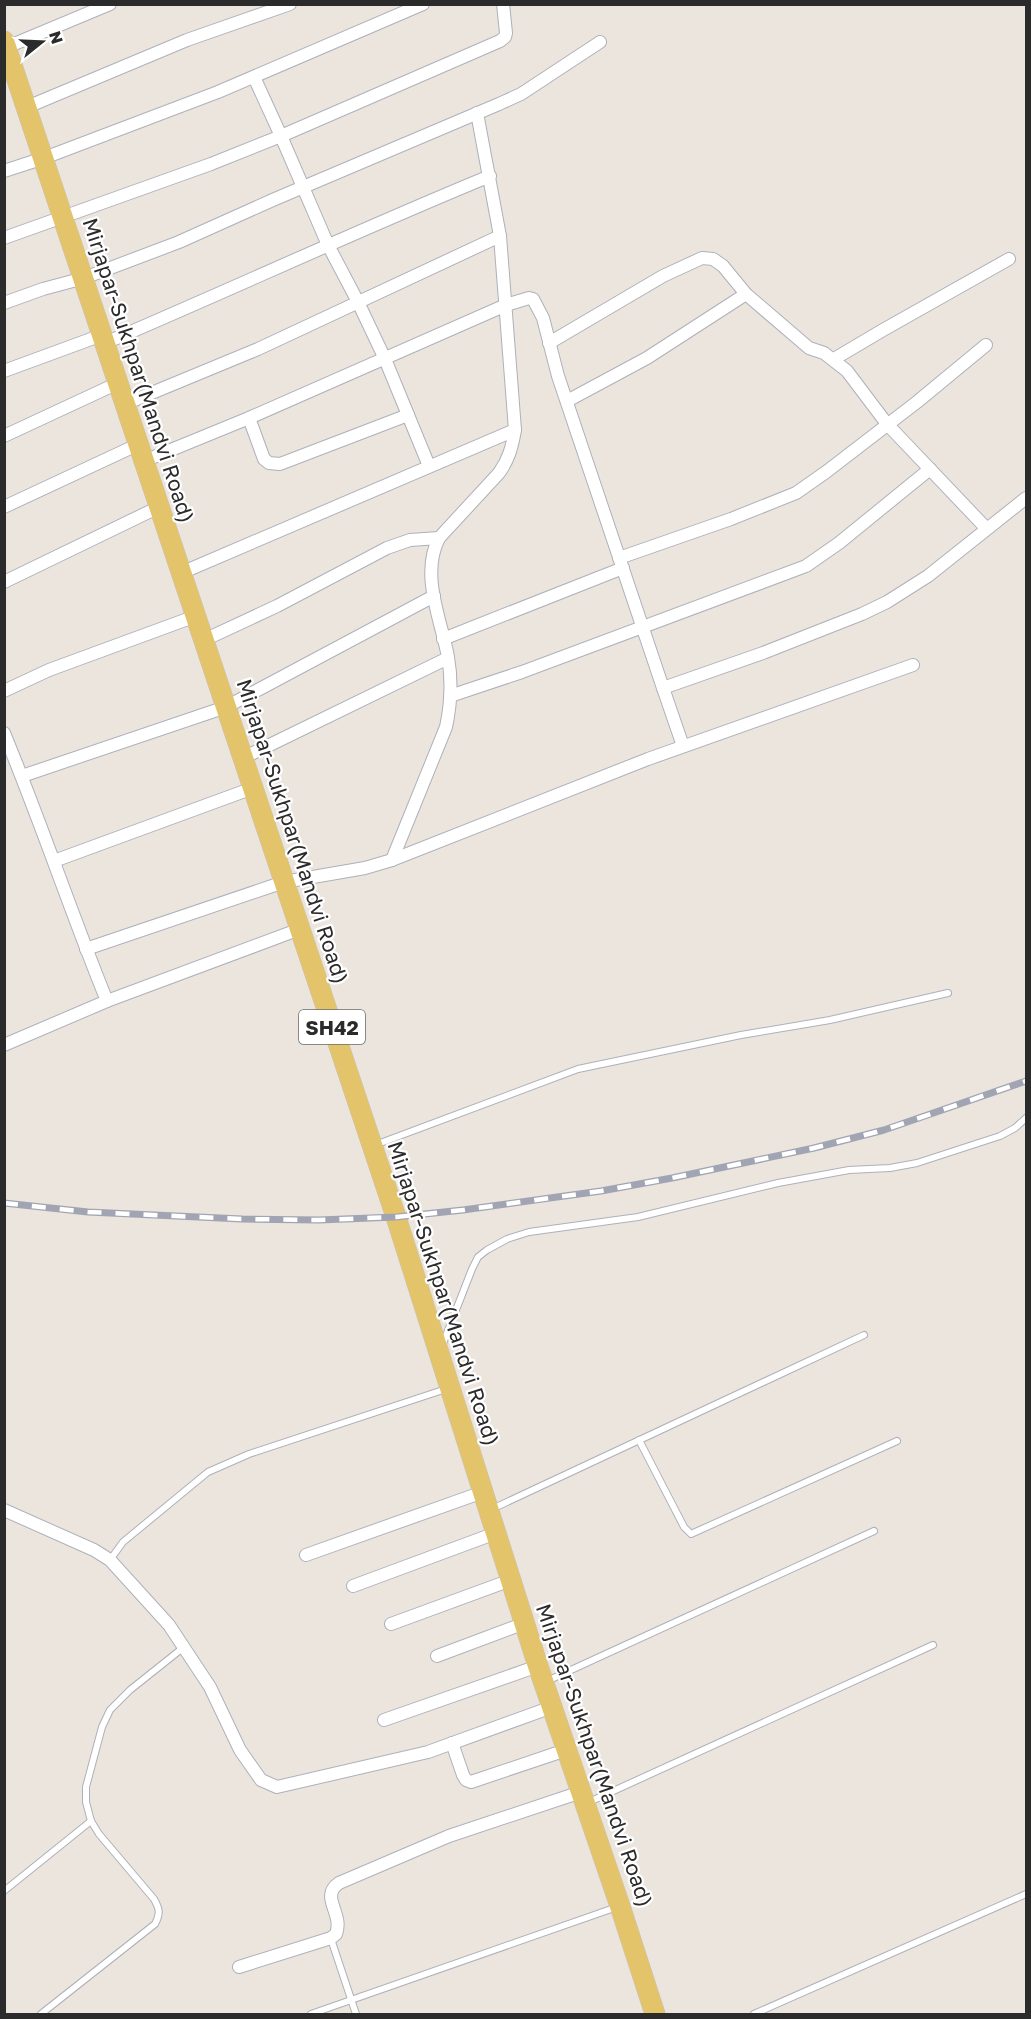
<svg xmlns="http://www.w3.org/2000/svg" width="1031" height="2019" viewBox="0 0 1031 2019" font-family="'Golos Text',sans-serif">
<rect width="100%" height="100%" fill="#ebe5de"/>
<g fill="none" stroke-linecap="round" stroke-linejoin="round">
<defs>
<g id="lane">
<path d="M375 1145 578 1069 741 1035 830 1020 948 993"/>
<path d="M442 1346 472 1269 478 1257 487 1250 507 1239 529 1232 638 1217 778 1183 849 1170 890 1168 917 1163 1000 1136 1015 1128 1026 1118"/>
<path d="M639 1440 684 1527 691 1534 897 1441"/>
<path d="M492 1509 864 1335"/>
<path d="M110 1560 123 1542 208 1472 249 1454 446 1389"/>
<path d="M547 1681 874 1531"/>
<path d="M587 1803 933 1645"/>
<path d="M4 1891 91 1821"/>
<path d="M331 1939 356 2014"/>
<path d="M41 2014 155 1924C161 1913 159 1908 154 1899L99 1834 91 1821 86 1802V1787L102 1727 110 1710 130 1690 184 1647"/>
<path d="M311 2014 617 1907"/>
<path d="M754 2014 1026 1894"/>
</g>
<g id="street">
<path d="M7 47 110 4"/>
<path d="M254 77 281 136 328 245 358 302 385 359 429 466"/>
<path d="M27 107 187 40 290 4"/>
<path d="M4 171 44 158 218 92 423 4"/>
<path d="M4 238 211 164 281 136 500 41 505 37 506 33 503 4"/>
<path d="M4 303 43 289 84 278 179 242 275 199 499 104 521 94 600 42"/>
<path d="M105 343C234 288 361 229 490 176"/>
<path d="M549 343 663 276 702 258 713 259 723 266 746 294 809 348 824 353 847 371 887 424 986 528"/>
<path d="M834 359 883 330 1009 259"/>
<path d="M4 371 102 335"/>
<path d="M567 401 647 358 746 294"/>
<path d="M125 404 258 349 500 236"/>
<path d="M249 418 264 459 269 463 280 464 408 415"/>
<path d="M4 436 118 383"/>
<path d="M144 461 249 418 506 305 529 298 533 299 543 318 558 376 663 688 763 653 862 614 887 602 928 576 1026 498"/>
<path d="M4 507 139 444"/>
<path d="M619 558 731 519 796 493 826 472 917 402 986 345"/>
<path d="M181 573 515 430"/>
<path d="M4 582 159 507"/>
<path d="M443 639 623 568"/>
<path d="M204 640 277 606 387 548 410 540 439 538"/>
<path d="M663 688 683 746"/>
<path d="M4 691 49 670 196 616"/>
<path d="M450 696 522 672 806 566 839 543 930 469"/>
<path d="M4 733C41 822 71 913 107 1001"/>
<path d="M243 758 448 658"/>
<path d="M22 776 226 707 434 596"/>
<path d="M392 860 446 727C451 704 452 680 448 657 441 619 420 575 439 538L499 473C509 459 512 447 515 430L500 236 477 113"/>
<path d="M54 861 253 788"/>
<path d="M86 949 284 882 365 868 392 860 648 759 913 665"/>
<path d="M4 1045 107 1001 300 929"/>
<path d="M4 1510 94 1550 110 1560 169 1625 210 1687 240 1750 261 1780 277 1787 428 1752 552 1707"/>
<path d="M306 1555 483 1492"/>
<path d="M353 1586 496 1533"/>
<path d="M391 1624 511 1580"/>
<path d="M437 1656 525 1623"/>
<path d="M384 1720 538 1666"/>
<path d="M452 1743 463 1775 466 1780 471 1782 566 1750"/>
<path d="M239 1967 331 1938 336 1934C344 1913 319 1897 339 1883L449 1836 581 1792"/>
</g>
<path id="primary" d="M4 41 396 1217 538 1666 620 1906 655 2014"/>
</defs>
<use href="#lane" stroke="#aeb1ba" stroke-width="8"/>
<use href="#street" stroke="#aeb1ba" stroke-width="14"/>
<use href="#primary" stroke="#c4c4c4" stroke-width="21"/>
<use href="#lane" stroke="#fff" stroke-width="6"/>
<use href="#street" stroke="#fff" stroke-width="12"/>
<use href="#primary" stroke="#e4c46a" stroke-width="20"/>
<defs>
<path id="rail" d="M4 1203 88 1212 242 1219 319 1220 396 1217 463 1210 601 1191 672 1178 814 1148 884 1130 1026 1081"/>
</defs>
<use href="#rail" stroke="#a1a4b3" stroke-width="7"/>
<use href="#rail" stroke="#fff" stroke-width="4.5" stroke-dasharray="14" stroke-linecap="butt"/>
</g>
<g text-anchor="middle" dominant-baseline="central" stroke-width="4.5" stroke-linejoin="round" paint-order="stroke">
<rect fill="#fff" stroke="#6b6b6b" stroke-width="1.5" x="299" y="1010" width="66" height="34" rx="4.5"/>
<g font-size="20" font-weight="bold" fill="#2b2b2b">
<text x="332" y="1027">SH42</text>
</g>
<g font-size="21" fill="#2b2b2b" stroke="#fff">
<text transform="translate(139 370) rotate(72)">Mirjapar-Sukhpar(Mandvi Road)</text>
<text transform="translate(293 831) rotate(72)">Mirjapar-Sukhpar(Mandvi Road)</text>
<text transform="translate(444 1293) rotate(72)">Mirjapar-Sukhpar(Mandvi Road)</text>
<text transform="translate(595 1755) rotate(71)">Mirjapar-Sukhpar(Mandvi Road)</text>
</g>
</g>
<rect width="1031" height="2019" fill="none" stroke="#2b2b2b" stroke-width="12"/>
<g transform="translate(42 42) rotate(72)" stroke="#ffffff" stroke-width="4.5" paint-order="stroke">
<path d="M0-4.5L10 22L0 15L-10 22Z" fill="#2b2b2b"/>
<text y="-9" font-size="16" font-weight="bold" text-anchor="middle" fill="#2b2b2b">N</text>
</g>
</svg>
